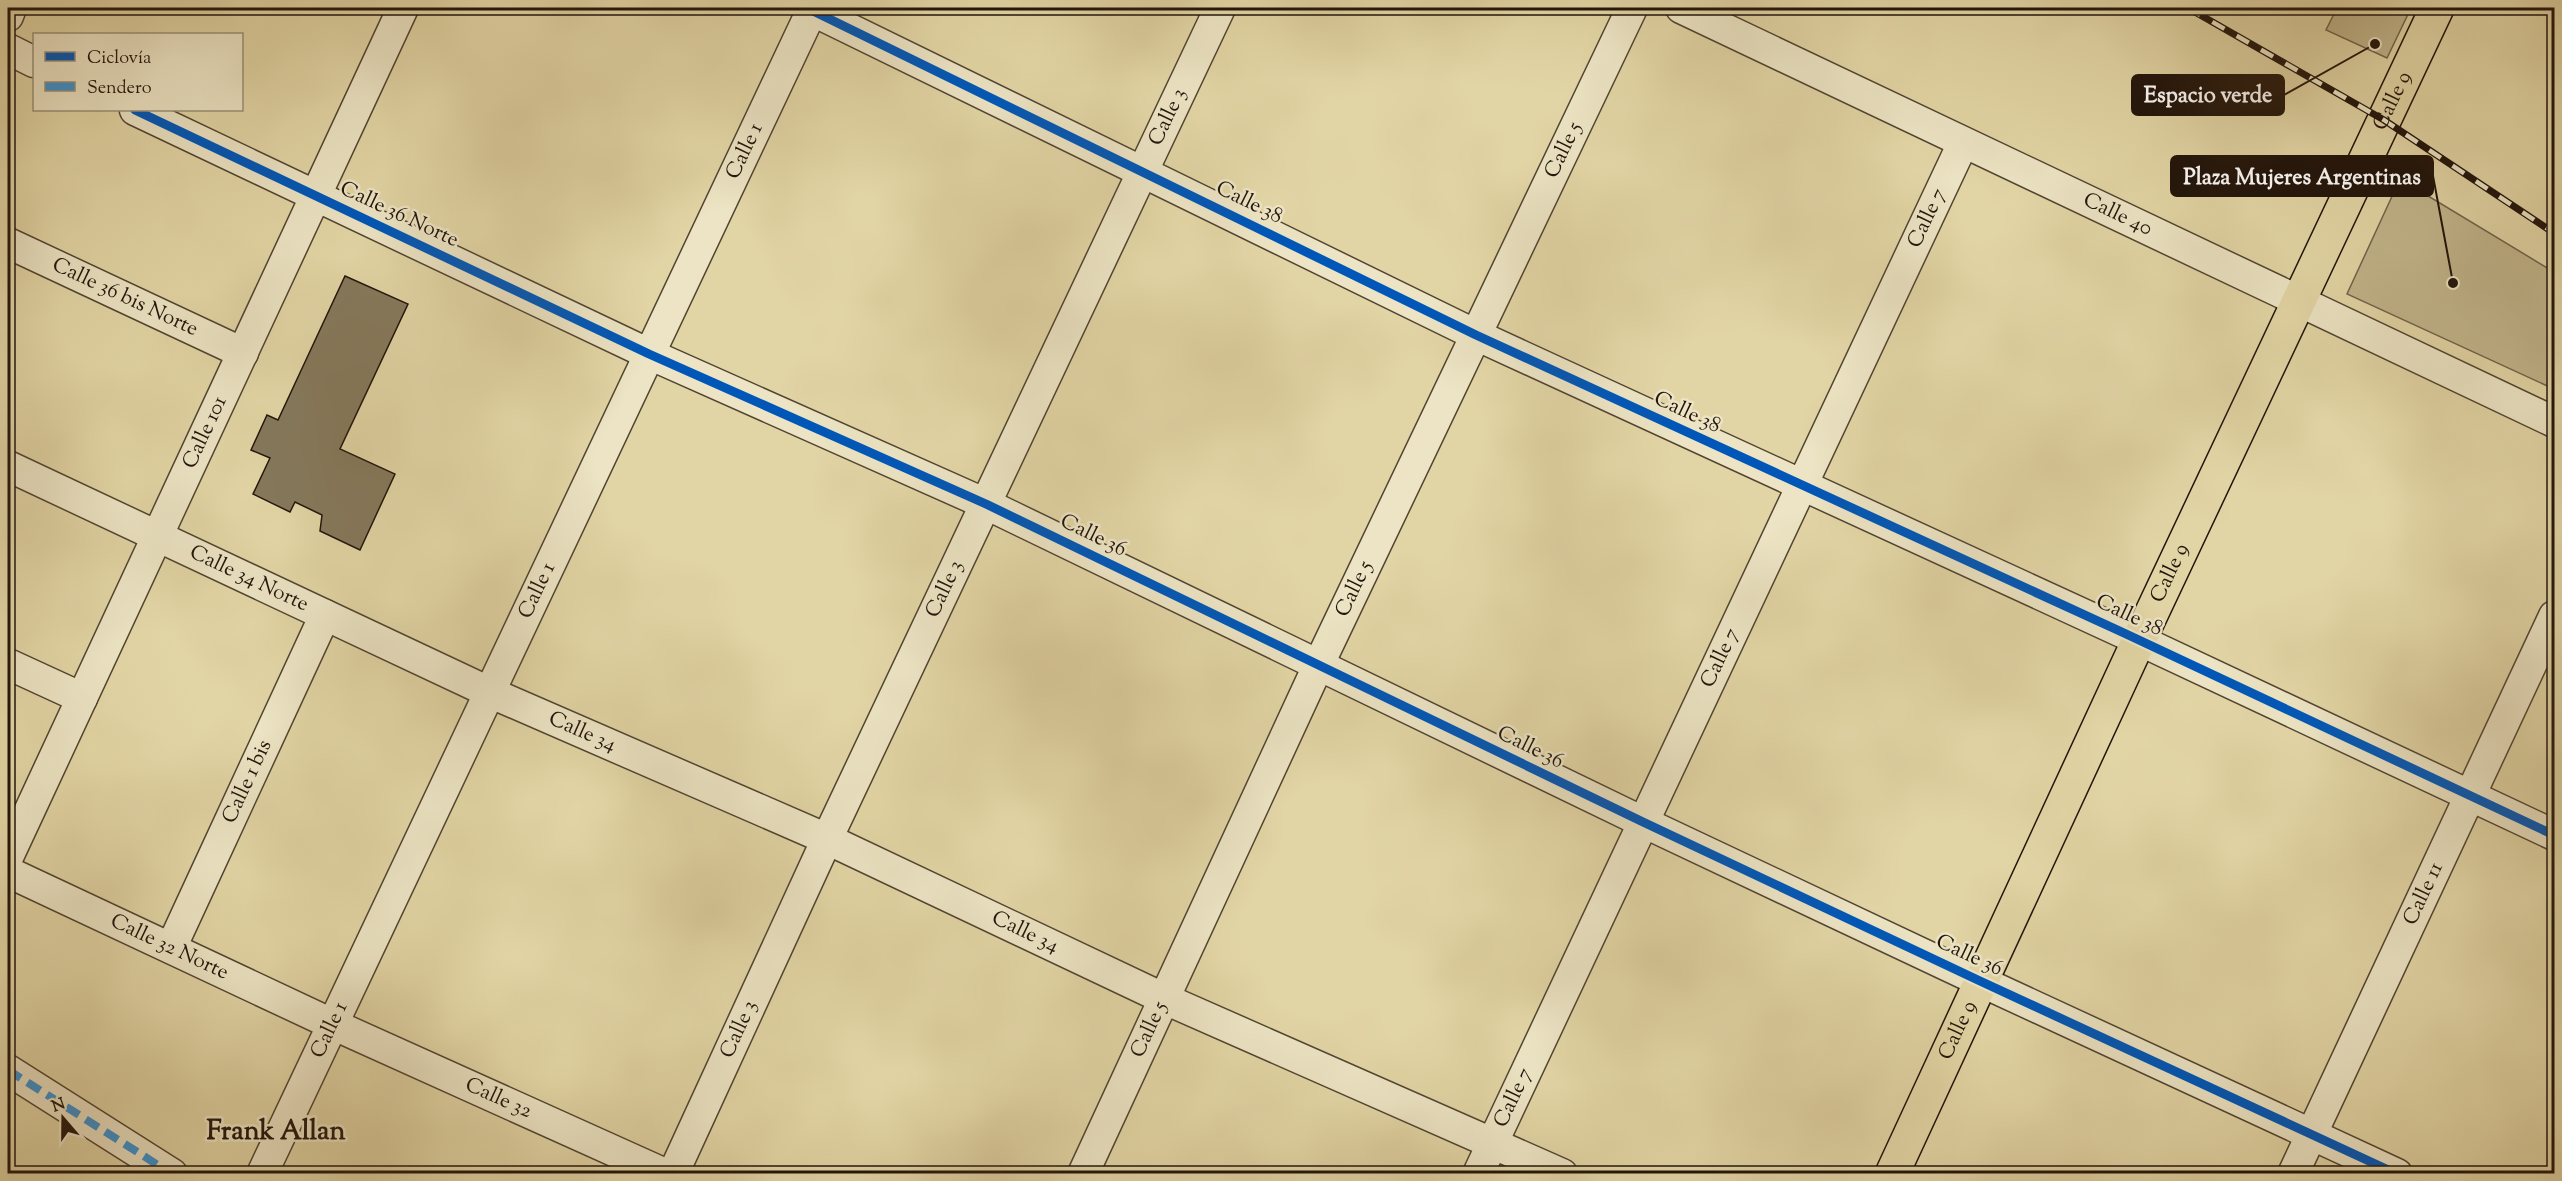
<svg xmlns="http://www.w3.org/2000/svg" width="2562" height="1181" viewBox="0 0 2562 1181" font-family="'Sorts Mill Goudy',serif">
<rect width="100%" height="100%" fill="#e2d5a5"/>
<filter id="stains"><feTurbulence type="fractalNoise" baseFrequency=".00333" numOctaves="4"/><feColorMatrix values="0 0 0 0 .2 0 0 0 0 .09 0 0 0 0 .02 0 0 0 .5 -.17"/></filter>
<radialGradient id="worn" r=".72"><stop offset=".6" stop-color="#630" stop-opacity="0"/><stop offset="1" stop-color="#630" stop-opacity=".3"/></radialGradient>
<g fill="#c1b48b" stroke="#71644c" stroke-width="1.5">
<path d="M2337 8H2411L2387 58 2326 30Z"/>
<path d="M2400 179 2554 272V389L2347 294Z"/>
</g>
<path fill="#85795c" stroke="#21150c" stroke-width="1.5" d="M345 276 408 304 340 449 395 474 360 550 320 531 322 515 295 502 290 512 253 494 270 458 251 450 267 415 278 420Z"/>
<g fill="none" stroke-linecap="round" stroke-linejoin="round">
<defs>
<g id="minor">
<path d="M807 8 1476 335 2124 633 2554 835"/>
<path id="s1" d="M1681 8 2554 422"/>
<path d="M8 16 11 8"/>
<path d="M8 49 34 62"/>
<path d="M135 110 649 354 986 504 1643 822 1980 981 2397 1174"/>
<path id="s2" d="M8 243 243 353"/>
<path id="s3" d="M8 466 489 692 827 839 1165 999 1562 1174"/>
<path d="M8 664 82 698"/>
<path id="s4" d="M8 857 403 8"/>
<path id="s5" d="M8 872 332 1024 665 1174"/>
<path id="s6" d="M171 948 325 615"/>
<path d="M8 1070 172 1174"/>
<path id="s7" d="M262 1174 813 8"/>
<path id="s8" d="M673 1174 827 839 1220 8"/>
<path id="s9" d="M1083 1174 1318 666 1632 8"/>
<path id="s10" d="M1478 1174 1963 143"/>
<path id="s11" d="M2293 1174 2554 616"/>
</g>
<g id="major">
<path id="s12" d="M1892 1174 2139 640 2437 8"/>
</g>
</defs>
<use href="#minor" stroke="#514532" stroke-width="33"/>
<use href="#major" stroke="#21150c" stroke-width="36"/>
<use href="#minor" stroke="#ece4c4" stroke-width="30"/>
<use href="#major" stroke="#e2d5a5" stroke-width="33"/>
<defs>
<path id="rail" d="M2188 8 2384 120 2554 233"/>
</defs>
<use href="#rail" stroke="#21150c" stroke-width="7"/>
<use href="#rail" stroke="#ece4c4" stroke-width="4.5" stroke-dasharray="14" stroke-linecap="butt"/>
<path stroke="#3a93d2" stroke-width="8" stroke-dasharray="15 8" stroke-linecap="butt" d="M8 1070 172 1174"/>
<defs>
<g id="cycleway">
<path d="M807 8 1476 335 2124 633 2554 835"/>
<path d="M135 110 649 354 986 504 1643 822 1980 981 2397 1174"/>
</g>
</defs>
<use href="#cycleway" stroke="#ece4c4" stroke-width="13"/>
<use href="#cycleway" stroke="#0057b8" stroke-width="9"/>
</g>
<g text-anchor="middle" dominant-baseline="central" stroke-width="5" stroke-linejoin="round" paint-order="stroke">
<g font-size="21" fill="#21150c" stroke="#ece4c4">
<text stroke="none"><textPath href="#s12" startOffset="1184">Calle 9</textPath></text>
<text stroke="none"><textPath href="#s8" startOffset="1167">Calle 3</textPath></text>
<text stroke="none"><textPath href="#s9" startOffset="1131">Calle 5</textPath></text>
<text stroke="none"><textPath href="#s7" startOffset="1131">Calle 1</textPath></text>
<text transform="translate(1249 203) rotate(26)">Calle 38</text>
<text transform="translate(399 215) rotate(25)">Calle 36 Norte</text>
<text stroke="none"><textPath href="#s1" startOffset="483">Calle 40</textPath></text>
<text stroke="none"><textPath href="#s10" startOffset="1056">Calle 7</textPath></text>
<text stroke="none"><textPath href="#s2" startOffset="129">Calle 36 bis Norte</textPath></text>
<text transform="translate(1687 413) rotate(25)">Calle 38</text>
<text stroke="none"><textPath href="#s4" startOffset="468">Calle 101</textPath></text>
<text transform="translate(1093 536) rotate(26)">Calle 36</text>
<text stroke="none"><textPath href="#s12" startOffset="662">Calle 9</textPath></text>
<text stroke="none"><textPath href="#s3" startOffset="266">Calle 34 Norte</textPath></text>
<text stroke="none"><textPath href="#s9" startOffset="645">Calle 5</textPath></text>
<text stroke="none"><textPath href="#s8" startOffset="645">Calle 3</textPath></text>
<text stroke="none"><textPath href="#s7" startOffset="645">Calle 1</textPath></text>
<text transform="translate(2129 616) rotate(25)">Calle 38</text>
<text stroke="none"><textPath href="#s10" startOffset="570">Calle 7</textPath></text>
<text stroke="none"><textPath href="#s3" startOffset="633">Calle 34</textPath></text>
<text transform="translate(1530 748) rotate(26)">Calle 36</text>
<text stroke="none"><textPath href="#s6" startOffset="183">Calle 1 bis</textPath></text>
<text stroke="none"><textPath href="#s11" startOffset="309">Calle 11</textPath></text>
<text stroke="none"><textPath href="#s3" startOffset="1119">Calle 34</textPath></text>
<text stroke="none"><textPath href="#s5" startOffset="178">Calle 32 Norte</textPath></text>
<text transform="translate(1969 956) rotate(25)">Calle 36</text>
<text stroke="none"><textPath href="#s7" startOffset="159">Calle 1</textPath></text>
<text stroke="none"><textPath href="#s8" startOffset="159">Calle 3</textPath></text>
<text stroke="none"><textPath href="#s9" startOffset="159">Calle 5</textPath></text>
<text stroke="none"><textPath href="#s12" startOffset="158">Calle 9</textPath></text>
<text stroke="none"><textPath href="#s10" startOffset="84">Calle 7</textPath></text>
<text stroke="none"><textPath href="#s5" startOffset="540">Calle 32</textPath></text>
</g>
<g font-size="27" font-weight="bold" fill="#21150c" stroke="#ece4c4">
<text x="276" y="1132">Frank Allan</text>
</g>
</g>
<path fill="none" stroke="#21150c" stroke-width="2" d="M2375 44L2284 95M2453 283L2433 176"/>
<g fill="#21150c" stroke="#ece4c4" stroke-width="2">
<circle cx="2375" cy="44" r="6"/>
<circle cx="2453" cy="283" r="6"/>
</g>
<g fill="#21150c" stroke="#21150c" stroke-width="2">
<rect x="2132" y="75" width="152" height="40" rx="6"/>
<rect x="2171" y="156" width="262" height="40" rx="6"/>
</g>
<g font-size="22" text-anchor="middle" font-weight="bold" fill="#fff">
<text x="2208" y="102">Espacio verde</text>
<text x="2302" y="184">Plaza Mujeres Argentinas</text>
</g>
<rect width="2562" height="1181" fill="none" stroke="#e2d5a5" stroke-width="30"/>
<rect x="9" y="9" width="2544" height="1163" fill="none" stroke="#21150c" stroke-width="3"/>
<rect x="15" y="15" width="2532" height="1151" fill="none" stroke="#21150c" stroke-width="1.5"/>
<rect x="33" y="33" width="210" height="78" fill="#ece4c4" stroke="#9b917a" stroke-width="1.5"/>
<rect x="45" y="52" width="30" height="9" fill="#0057b8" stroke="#9b917a" stroke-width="1.5"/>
<text x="87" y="63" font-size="18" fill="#21150c">Ciclovía</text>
<rect x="45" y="82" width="30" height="9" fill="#3a93d2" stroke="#9b917a" stroke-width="1.5"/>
<text x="87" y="93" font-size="18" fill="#21150c">Sendero</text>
<g transform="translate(63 1118) rotate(340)" stroke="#ece4c4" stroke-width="4.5" paint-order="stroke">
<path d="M0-4.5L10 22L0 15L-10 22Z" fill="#21150c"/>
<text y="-9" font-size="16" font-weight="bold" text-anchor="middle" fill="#21150c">N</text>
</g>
<rect width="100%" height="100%" filter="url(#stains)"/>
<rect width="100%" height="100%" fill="url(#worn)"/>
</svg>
